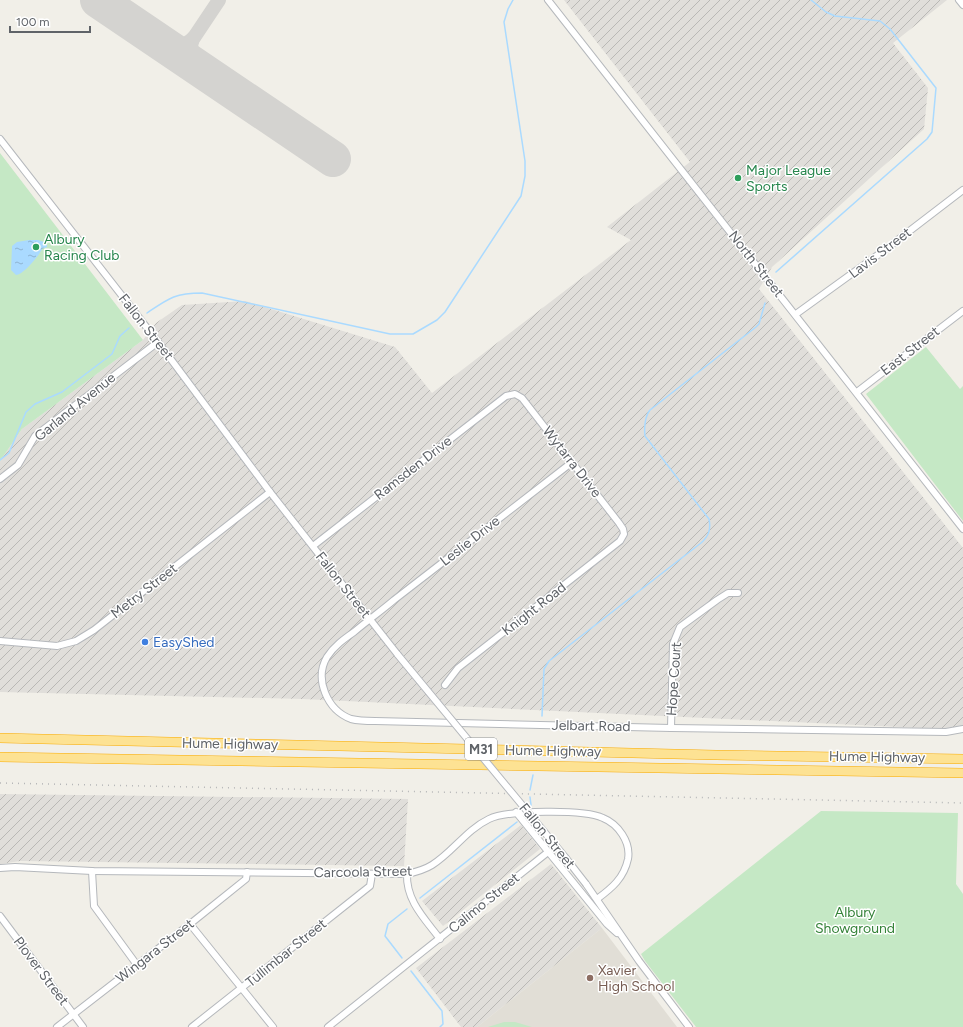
<svg xmlns="http://www.w3.org/2000/svg" width="963" height="1027" viewBox="0 0 963 1027" font-family="Figtree,sans-serif">
<defs>
<pattern id="industrial-furrows" width="10" height="10" patternUnits="userSpaceOnUse"><rect width="10" height="10" fill="#e0deda"/><path d="M-1 1l2-2M0 10L10 0M9 11l2-2" fill="none" stroke="#b9b8b5"/></pattern>
<pattern id="water-ripples" width="26" height="14" patternUnits="userSpaceOnUse"><rect width="26" height="14" fill="#aadaff"/><path d="M2 4q2-2 4 0t4 0M15 11q2-2 4 0t4 0" fill="none" stroke="#8eb4d2"/></pattern>
</defs>
<rect width="100%" height="100%" fill="#f1efe8"/>
<g fill="url(#industrial-furrows)">
<path d="M564 0H947L893 43 928 88 924 129 772 267 759 289 963 548V730L303 699 0 692V461L22 429 143 340 156 323 182 305 245 301 395 347 432 393 631 240 607 227 690 162Z"/>
<path d="M0 794 408 799 404 866 20 861 0 864Z"/>
<path d="M521 825 540 849 443 926 422 901Z"/>
<path d="M551 864 602 928 477 1027H461L416 968Z"/>
</g>
<path fill="#e1ded6" d="M602 928 677 1027H477Z"/>
<g fill="#c5e8c5">
<path d="M0 153 143 340 22 429 0 461Z"/>
<path d="M926 347 960 389 963 386V521L866 394Z"/>
<path d="M821 811 958 813 956 884 963 894V1027H696L645 961 641 954Z"/>
<path d="M504 1022H515L532 1027H488Z"/>
</g>
<path fill="url(#water-ripples)" d="M29 240H38L47 243V247L42 249C39 256 23 275 16 275L11 270 12 246 17 242Z"/>
<g fill="none" stroke-linecap="round" stroke-linejoin="round">
<g stroke="#aadaff" stroke-width="1.5">
<path d="M776 272 927 139 932 132 936 88 890 29 880 21 835 16 826 12 811 0"/>
<path d="M147 313C169 298 175 293 202 293L390 334H413L437 320 445 312 521 196 525 176V161L504 22 508 9 513 0"/>
<path d="M0 460 9 453 26 412 35 404 62 392 112 354 120 336 129 328"/>
<path d="M542 716 544 669 549 661 701 543C709 536 711 529 709 519L645 436C644 428 645 416 650 410L756 327 759 324 765 303"/>
<path d="M530 790 533 775"/>
<path d="M530 797 531 805"/>
<path d="M420 898 517 822"/>
<path d="M402 958 385 936 388 924 407 909"/>
<path d="M411 971 442 1011 443 1024 440 1027"/>
</g>
<g stroke="#d4d3d0" stroke-width="14">
<path d="M219 0 193 39C182 65 218 81 235 93"/>
<path d="M127 20 169 45C179 47 187 45 194 37"/>
</g>
<path stroke="#d4d3d0" stroke-width="36" d="M98 0 333 159"/>
<defs>
<g id="minor">
<path d="M548 0 963 529"/>
<path d="M959 0 963 5"/>
<path d="M0 139 158 342 270 492 398 655"/>
<path d="M796 314 886 249 963 190"/>
<path d="M857 392 963 311"/>
<path d="M571 463C512 509 453 554 394 600 381 611 367 621 354 632 344 639 334 646 327 657 314 679 327 710 351 719 359 721 367 721 375 721L671 728 946 732 963 729"/>
<path d="M0 479 18 465 35 436 158 342"/>
<path d="M313 546 506 396 515 394 522 398 619 523 623 529 624 534 620 541 458 668 445 685"/>
<path d="M0 641 57 646 76 641 94 630 270 492"/>
<path d="M671 728 673 644 680 627 717 600 728 593H738"/>
<path d="M516 812 607 924 617 933"/>
<path d="M0 868 15 867 92 871 407 874C416 872 424 870 432 865 453 852 466 830 489 819 508 810 584 809 603 818 618 824 631 842 628 859 624 878 612 888 597 899"/>
<path d="M92 871 94 906 137 965"/>
<path d="M407 874C406 901 425 919 440 939"/>
<path d="M586 884 639 961 689 1027"/>
<path d="M0 916 83 1027"/>
<path d="M190 924 273 1027"/>
<path d="M57 1027 190 924 246 879 247 872"/>
<path d="M192 1027 370 886 372 874"/>
<path d="M328 1027 548 852"/>
</g>
<g id="highway">
<path d="M0 738 716 755 963 759"/>
<path d="M0 757 963 773"/>
</g>
</defs>
<use href="#minor" stroke="#b5b8bc" stroke-width="8"/>
<use href="#highway" stroke="#f9ab00" stroke-width="10"/>
<use href="#minor" stroke="#fff" stroke-width="6"/>
<use href="#highway" stroke="#fde293" stroke-width="9"/>
<path stroke="#b6b7b8" stroke-width="1.5" stroke-dasharray="1 5" stroke-linecap="butt" d="M0 783 963 803"/>
<defs>
<path id="minor-bridge" d="M398 655 565 857 586 884"/>
</defs>
<use href="#minor-bridge" stroke="#b5b8bc" stroke-width="8" stroke-linecap="butt"/>
<use href="#minor-bridge" stroke="#fff" stroke-width="6"/>
</g>
<g fill="#2e9e5b" stroke="#fff" stroke-width="1.5">
<circle cx="738" cy="178" r="4"/>
<circle cx="36" cy="247" r="4"/>
</g>
<circle fill="#3f7fe0" stroke="#fff" stroke-width="1.5" cx="145" cy="642" r="4"/>
<circle fill="#8d6e63" stroke="#fff" stroke-width="1.5" cx="590" cy="978" r="4"/>
<g text-anchor="middle" dominant-baseline="central" stroke-width="3" stroke-linejoin="round" paint-order="stroke">
<rect fill="#fff" stroke="#8f9295" stroke-width="1" x="465" y="738" width="32" height="22" rx="3"/>
<g font-size="13" font-weight="bold" fill="#5f6368">
<text x="481" y="749">M31</text>
</g>
<g font-size="14" fill="#27864d" stroke="#fff" text-anchor="start">
<text x="746" y="170">Major League<tspan x="746" dy="16">Sports</tspan></text>
<text x="44" y="239">Albury<tspan x="44" dy="16">Racing Club</tspan></text>
</g>
<g font-size="14" fill="#5f6368" stroke="#fff">
<text transform="translate(880 253) rotate(-37)">Lavis Street</text>
<text transform="translate(756 264) rotate(52)">North Street</text>
<text transform="translate(146 327) rotate(52)">Fallon Street</text>
<text transform="translate(910 351) rotate(-38)">East Street</text>
<text transform="translate(75 407) rotate(-39)">Garland Avenue</text>
<text transform="translate(572 462) rotate(52)">Wytarra Drive</text>
<text transform="translate(413 468) rotate(-38)">Ramsden Drive</text>
<text transform="translate(470 541) rotate(-38)">Leslie Drive</text>
<text transform="translate(343 585) rotate(52)">Fallon Street</text>
<text transform="translate(144 591) rotate(-38)">Metry Street</text>
<text transform="translate(534 609) rotate(-38)">Knight Road</text>
<text transform="translate(674 679) rotate(-86)">Hope Court</text>
<text transform="translate(591 726) rotate(1)">Jelbart Road</text>
<text transform="translate(230 744) rotate(1)">Hume Highway</text>
<text transform="translate(553 751) rotate(1)">Hume Highway</text>
<text transform="translate(877 757) rotate(1)">Hume Highway</text>
<text transform="translate(547 836) rotate(51)">Fallon Street</text>
<text transform="translate(363 872) rotate(-1)">Carcoola Street</text>
<text transform="translate(484 903) rotate(-39)">Calimo Street</text>
<text transform="translate(155 951) rotate(-38)">Wingara Street</text>
<text transform="translate(286 953) rotate(-39)">Tullimbar Street</text>
<text transform="translate(41 971) rotate(53)">Plover Street</text>
</g>
<g font-size="14" fill="#366cbe" stroke="#fff" text-anchor="start">
<text x="153" y="642">EasyShed</text>
</g>
<g font-size="14" fill="#348238" stroke="#fff">
<text x="855" y="912">Albury<tspan x="855" dy="16">Showground</tspan></text>
</g>
<g font-size="14" fill="#785e54" stroke="#fff" text-anchor="start">
<text x="598" y="970">Xavier<tspan x="598" dy="16">High School</tspan></text>
</g>
</g>
<path d="M10 26v6h80v-6" fill="none" stroke="#5f6368" stroke-width="2"/>
<text x="16" y="26" font-size="12" fill="#5f6368" stroke="#ffffff" stroke-width="3" paint-order="stroke">100 m</text>
</svg>
